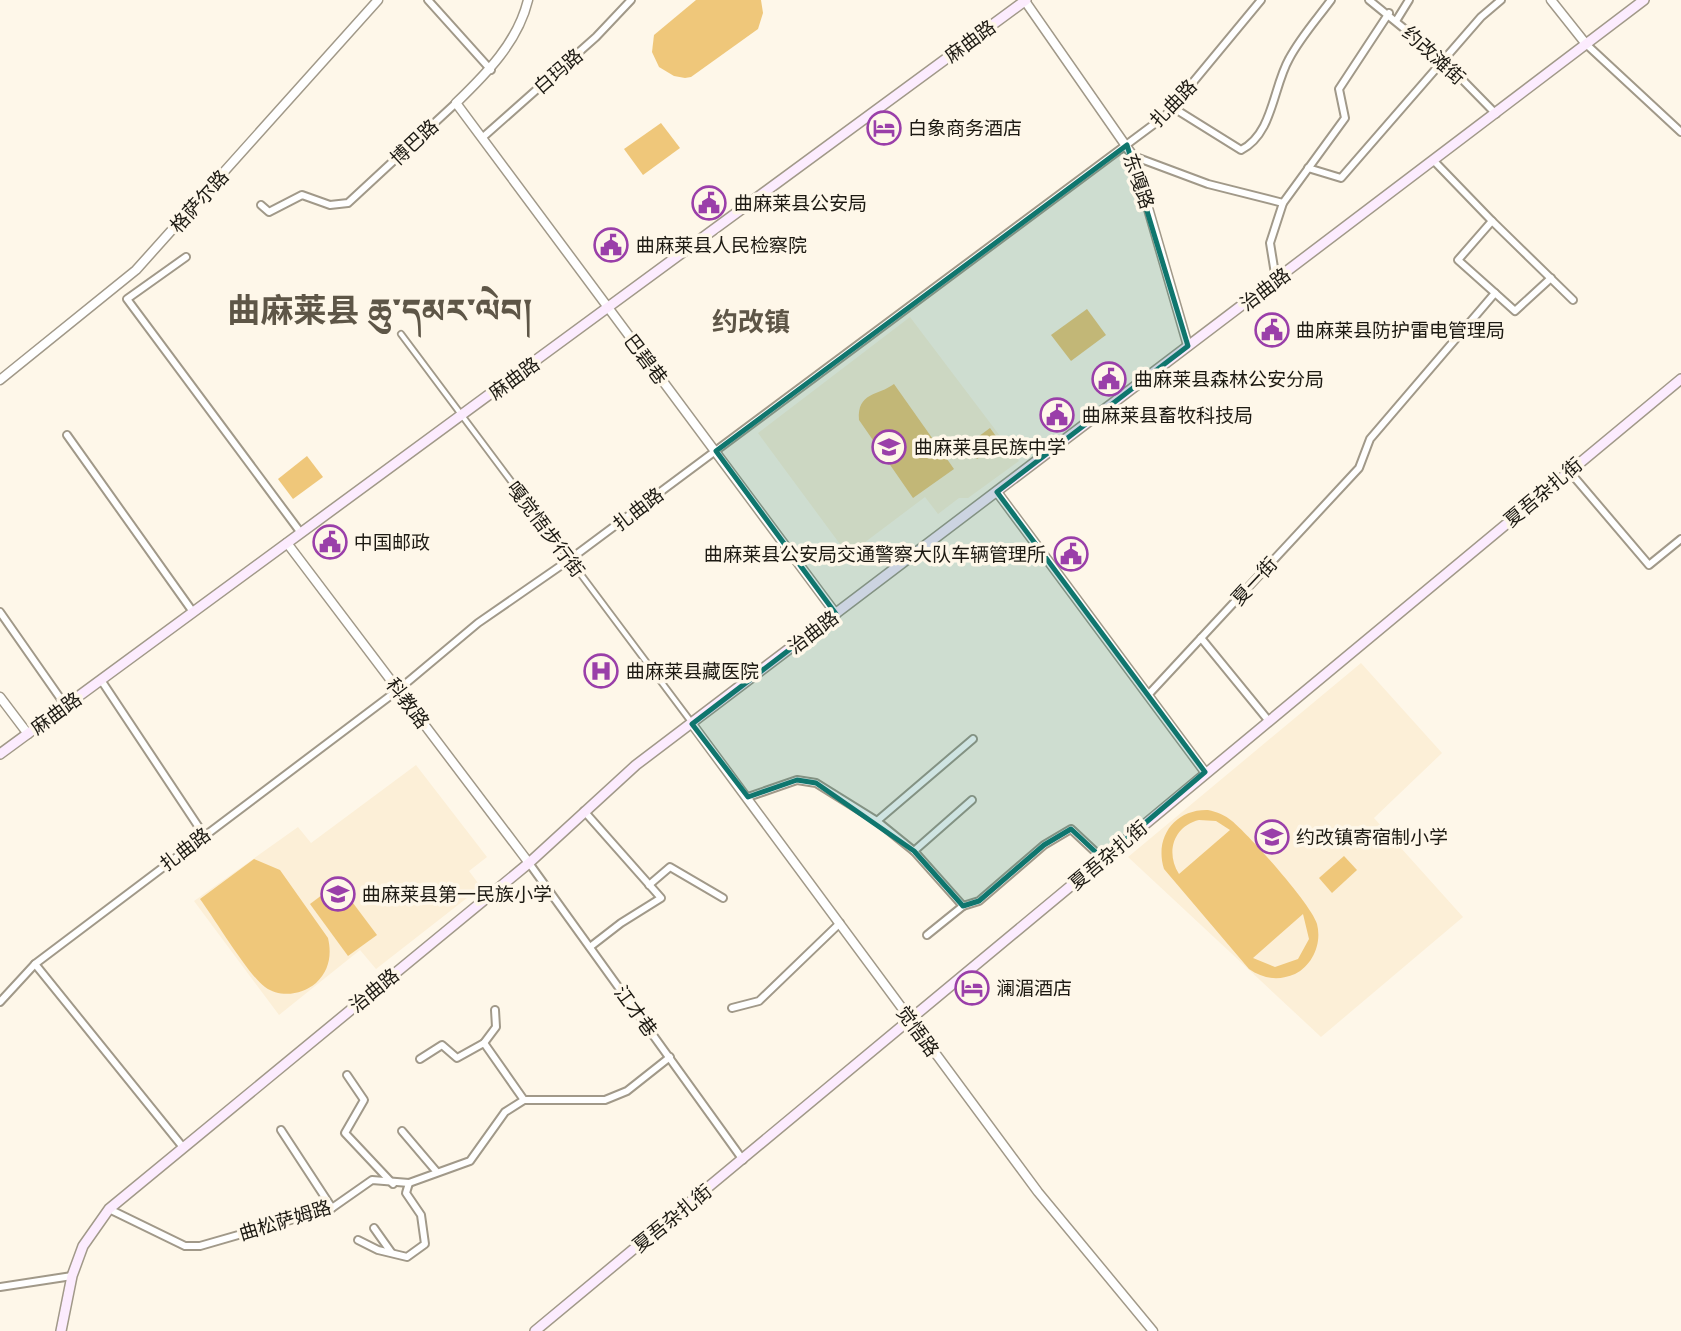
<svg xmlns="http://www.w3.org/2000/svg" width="1681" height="1331" viewBox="0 0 1681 1331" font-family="'PT Sans','Noto Sans SC','Noto Serif Tibetan',sans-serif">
<rect width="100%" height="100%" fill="#fef7e9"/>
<g fill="#fcefd7">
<path d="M910 317 1019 461 968 498H959L938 514 925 497 848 555 758 433Z"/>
<path d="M1361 663 1442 753 1374 818 1463 917 1321 1037 1128 857Z"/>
<path d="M416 765 487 857 469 871 481 887 376 969 360 950 279 1015 194 901 298 827 311 843Z"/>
</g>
<g fill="#efc77a" fill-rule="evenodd">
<path d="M696 0H761L763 13 758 29 691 77 685 78 674 76 659 67 652 52 654 35Z"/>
<path d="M661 123 680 148 643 175 624 149Z"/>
<path d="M1087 309 1106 335 1071 361 1051 335Z"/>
<path d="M894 384 954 469 913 498 859 420C857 392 878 396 894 384Z"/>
<path d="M990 428 1001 443 977 459 967 445Z"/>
<path d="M307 456 323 477 293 499 278 479Z"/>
<path d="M1208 810C1217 812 1225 815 1232 821 1250 836 1311 904 1317 924 1322 943 1313 965 1295 974 1279 981 1263 979 1249 969L1164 869C1154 837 1175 809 1208 810ZM1199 820 1216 821 1230 830 1179 874C1165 852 1174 826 1199 820ZM1303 914 1309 939 1298 959 1275 967 1253 958Z"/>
<path d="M1344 856 1357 870 1332 893 1319 878Z"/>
<path d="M254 859 280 870 328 938C332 955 329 971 316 983 302 995 280 998 265 987 249 976 214 918 200 899Z"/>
<path d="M338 883 377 935 348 956 310 904Z"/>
</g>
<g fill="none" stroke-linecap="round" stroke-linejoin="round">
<defs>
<path id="pedestrian" d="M401 334 692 723"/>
<g id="minor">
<path d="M428 0 491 70"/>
<path d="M1369 0 1444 61 1496 114"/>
<path d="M1396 21 1409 0"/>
<path d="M1586 44 1681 132"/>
<path d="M1172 107 1241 150C1273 134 1273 87 1289 59 1300 38 1317 19 1331 0"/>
<path d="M482 138 596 37 631 0"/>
<path d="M1133 156 1208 184 1283 203"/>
<path d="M1308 168 1341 178 1481 17 1501 0"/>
<path d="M261 205 269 212 302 195 330 205 348 203 456 103"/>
<path d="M1492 221 1573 300"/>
<path d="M186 257 127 299 301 533"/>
<path d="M1276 280 1270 243 1283 203 1345 118 1339 89 1389 13"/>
<path d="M1495 293 1515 311 1551 278"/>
<path d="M67 435 193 612"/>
<path d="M1569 471 1649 565 1681 539"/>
<path d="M0 612 65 705"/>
<path d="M1201 638 1268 720"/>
<path d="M101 680 204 835"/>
<path d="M1149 694 1359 468 1370 439 1495 293 1458 260 1492 221 1434 161"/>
<path d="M748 797 797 780 816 783 877 821 914 851 963 906 979 901 1044 845 1071 829 1103 859"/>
<path d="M584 811 661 898 621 923 590 947"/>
<path d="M877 821 973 739"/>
<path d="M914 851 972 800"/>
<path d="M529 863 743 1160"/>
<path d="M649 885 670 867 723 898"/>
<path d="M927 935 963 906"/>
<path d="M35 964 182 1146"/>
<path d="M0 1002 35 964 398 690 478 623 569 560 1165 116 1261 0"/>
<path d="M732 1008 759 1001 840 923"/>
<path d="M484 1043 496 1027 495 1010"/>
<path d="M420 1059 442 1045 457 1058 484 1043 524 1100"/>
<path d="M347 1075 364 1100 345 1133 393 1184"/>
<path d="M281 1130 332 1208"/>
<path d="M402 1131 436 1171"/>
<path d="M109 1209 185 1246H200L332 1208 372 1180 409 1183 470 1161 505 1112 524 1100H605L627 1091 670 1057"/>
<path d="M374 1228 391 1252"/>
<path d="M358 1240 378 1250 407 1257 425 1244 421 1215 406 1193 409 1183"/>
<path d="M0 1287 72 1276"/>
</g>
<g id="tertiary">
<path d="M528 0C518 42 486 74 456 103L836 614"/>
<path d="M1551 0 1586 44"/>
<path d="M1025 1 1133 156 1188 346"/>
<path d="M0 380 136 270 378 0"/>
<path d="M997 492 1205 772"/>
<path d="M287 543 529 863"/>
<path d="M0 697 28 734"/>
<path d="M692 724 1038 1192 1153 1331"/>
</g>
<g id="secondary">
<path d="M0 754 1026 0"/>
<path d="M61 1331 72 1276 83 1246 109 1209 529 863 636 765 1644 0"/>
<path d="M535 1331 1681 379"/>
</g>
</defs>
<use href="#pedestrian" stroke="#a19989" stroke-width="8"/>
<use href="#minor" stroke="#a19989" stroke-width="10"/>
<use href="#tertiary" stroke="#a19989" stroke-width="11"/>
<use href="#secondary" stroke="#a19989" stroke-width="12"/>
<use href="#pedestrian" stroke="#fff" stroke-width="4.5"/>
<use href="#minor" stroke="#fff" stroke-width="6"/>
<use href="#tertiary" stroke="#fff" stroke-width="8"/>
<use href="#secondary" stroke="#fcecfe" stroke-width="9"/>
</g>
<path fill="#0f766e" fill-opacity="0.2" stroke="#0f766e" stroke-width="5" stroke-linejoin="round" d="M1127 145 1188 346 997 492 1205 772 1103 859 1071 829 1044 845 979 901 963 906 914 851 816 783 797 780 748 797 692 724 836 614 716 451Z"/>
<defs>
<symbol id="hotel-ring" viewBox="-11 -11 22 22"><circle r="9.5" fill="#fef7e9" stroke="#9a3fa9" stroke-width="1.5"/><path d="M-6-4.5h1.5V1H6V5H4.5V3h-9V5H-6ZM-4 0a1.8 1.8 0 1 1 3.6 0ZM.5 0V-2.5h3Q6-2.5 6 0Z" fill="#9a3fa9"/></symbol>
<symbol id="civic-ring" viewBox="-11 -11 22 22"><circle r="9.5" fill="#fef7e9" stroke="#9a3fa9" stroke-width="1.5"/><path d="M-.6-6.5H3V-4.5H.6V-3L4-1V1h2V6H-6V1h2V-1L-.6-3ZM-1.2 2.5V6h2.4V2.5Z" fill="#9a3fa9"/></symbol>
<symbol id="school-ring" viewBox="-11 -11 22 22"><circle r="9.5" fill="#fef7e9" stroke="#9a3fa9" stroke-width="1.5"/><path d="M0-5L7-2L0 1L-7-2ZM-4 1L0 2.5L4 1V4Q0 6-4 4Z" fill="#9a3fa9"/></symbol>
<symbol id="hospital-ring" viewBox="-11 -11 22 22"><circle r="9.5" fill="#fef7e9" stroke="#9a3fa9" stroke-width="1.5"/><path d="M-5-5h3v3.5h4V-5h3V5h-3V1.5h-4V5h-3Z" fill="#9a3fa9"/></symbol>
</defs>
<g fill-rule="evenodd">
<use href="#hotel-ring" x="865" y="109" width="38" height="38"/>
<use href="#civic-ring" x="690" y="184" width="38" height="38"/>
<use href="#civic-ring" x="592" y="226" width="38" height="38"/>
<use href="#civic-ring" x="1253" y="311" width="38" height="38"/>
<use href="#civic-ring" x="1090" y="360" width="38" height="38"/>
<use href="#civic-ring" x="1038" y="396" width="38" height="38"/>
<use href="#school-ring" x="870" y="428" width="38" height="38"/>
<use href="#civic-ring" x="311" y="523" width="38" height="38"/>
<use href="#civic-ring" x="1052" y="535" width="38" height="38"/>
<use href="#hospital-ring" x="582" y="652" width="38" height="38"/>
<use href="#school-ring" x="1253" y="818" width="38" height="38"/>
<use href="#school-ring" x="319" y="875" width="38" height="38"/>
<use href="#hotel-ring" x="953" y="969" width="38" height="38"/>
</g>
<g text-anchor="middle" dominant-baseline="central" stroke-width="7" stroke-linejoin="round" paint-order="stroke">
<g font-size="19" fill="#1d1a13" stroke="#fef7e9">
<text transform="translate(970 41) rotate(-36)">麻曲路</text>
<text transform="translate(1434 55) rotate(42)">约改滩街</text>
<text transform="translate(558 71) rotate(-41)">白玛路</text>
<text transform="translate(1173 103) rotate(-46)">扎曲路</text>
<text transform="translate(414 142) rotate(-43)">博巴路</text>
<text transform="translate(1139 181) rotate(71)">东嘎路</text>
<text transform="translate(199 201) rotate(-48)">格萨尔路</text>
<text transform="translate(1265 289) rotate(-37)">治曲路</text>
<text transform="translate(646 359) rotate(53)">巴碧巷</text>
<text transform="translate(514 378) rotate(-36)">麻曲路</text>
<text transform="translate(1543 492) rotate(-40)">夏吾杂扎街</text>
<text transform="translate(638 509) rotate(-37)">扎曲路</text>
<text transform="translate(546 529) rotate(53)">嘎觉悟步行街</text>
<text transform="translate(1254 581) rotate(-47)">夏一街</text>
<text transform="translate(813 632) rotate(-37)">治曲路</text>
<text transform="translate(408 703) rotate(53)">科教路</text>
<text transform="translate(56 713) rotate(-36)">麻曲路</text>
<text transform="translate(185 849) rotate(-37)">扎曲路</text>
<text transform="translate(1108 855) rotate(-40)">夏吾杂扎街</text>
<text transform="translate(374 990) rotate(-39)">治曲路</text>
<text transform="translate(636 1011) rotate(54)">江才巷</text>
<text transform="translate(918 1031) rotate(54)">觉悟路</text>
<text transform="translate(672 1218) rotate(-39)">夏吾杂扎街</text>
<text transform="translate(285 1220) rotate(-17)">曲松萨姆路</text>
</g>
<g font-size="19" fill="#1d1a13" stroke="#fef7e9" text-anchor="start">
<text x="908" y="128">白象商务酒店</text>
<text x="734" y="203">曲麻莱县公安局</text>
<text x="636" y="245">曲麻莱县人民检察院</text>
<text x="1296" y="330">曲麻莱县防护雷电管理局</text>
<text x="1134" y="379">曲麻莱县森林公安分局</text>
<text x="1082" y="415">曲麻莱县畜牧科技局</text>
<text x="914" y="447">曲麻莱县民族中学</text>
<text x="354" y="542">中国邮政</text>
<text x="1046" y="554" text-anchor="end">曲麻莱县公安局交通警察大队车辆管理所</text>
<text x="626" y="671">曲麻莱县藏医院</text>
<text x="1296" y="837">约改镇寄宿制小学</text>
<text x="362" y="894">曲麻莱县第一民族小学</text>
<text x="996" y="988">澜湄酒店</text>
</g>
<g font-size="26" font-weight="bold" fill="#5e5647" stroke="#fef7e9">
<text x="751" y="321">约改镇</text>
</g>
<g font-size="33" font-weight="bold" fill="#5e5647" stroke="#fef7e9">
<text x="380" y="309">曲麻莱县 ཆུ་དམར་ལེབ།</text>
</g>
</g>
</svg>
